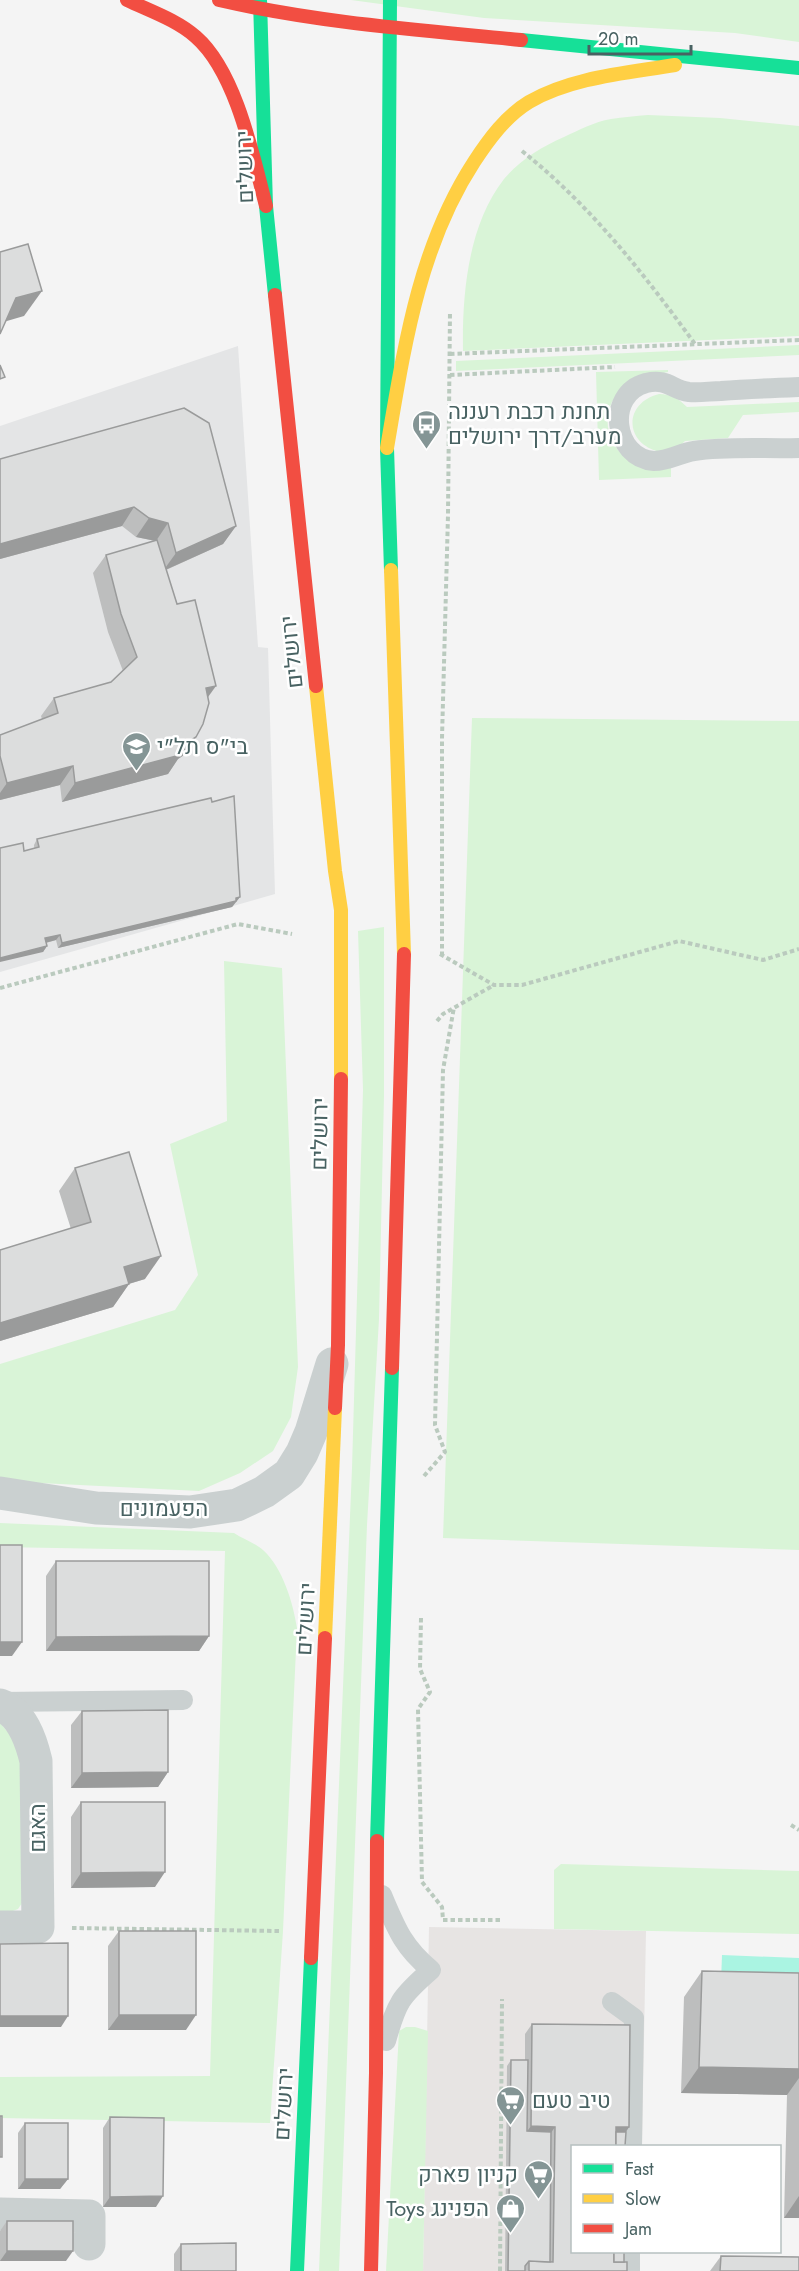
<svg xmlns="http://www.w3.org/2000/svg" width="799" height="2271" viewBox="0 0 799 2271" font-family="Jost,Heebo,sans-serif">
<rect width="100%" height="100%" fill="#f4f4f4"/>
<path fill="#e7e4e3" d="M429 1927 646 1931 642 2146H572V2252H640V2271H423Z"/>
<path fill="#e4e5e6" d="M238 346 258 647 268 648 275 894 0 972V426Z"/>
<g fill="#d9f4d7">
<path d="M351 0H799V42L735 33 484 18Z"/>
<path d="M648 115 720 118 799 126V336L463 351C462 294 468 225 504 179 520 160 541 147 564 137 579 130 594 122 611 119 623 117 636 116 648 115Z"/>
<path d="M799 345V355L456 371V361Z"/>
<path d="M668 370V372C659 374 645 375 637 379 630 383 620 391 615 397 598 421 612 456 639 465 648 469 661 466 671 466V477L599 480 596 372Z"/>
<path d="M659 394C671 394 679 399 687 407L799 402V412L743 415 728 438 685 441 681 445 660 452C624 444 623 403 659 394Z"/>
<path d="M472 718 799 721V1550L443 1538Z"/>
<path d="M384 927V1096L379 1319 367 1525 339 2271H319L352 1468 363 1090 358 931Z"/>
<path d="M224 961 282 968 298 1367 291 1417 273 1451 240 1473 199 1491 0 1481V1364L175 1310 198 1275 170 1144 227 1121Z"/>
<path d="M0 1523 234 1533C243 1539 255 1543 263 1550 283 1568 293 1603 297 1628L283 1931 270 2123 0 2118V2077L210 2076 225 1551 0 1547Z"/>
<path d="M0 1723 24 1751V1900L18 1909 0 1916Z"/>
<path d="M561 1864 799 1871V1934L554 1929V1870Z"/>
<path d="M406 2027H415L428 2031 423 2271H386L399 2031Z"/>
</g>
<path fill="#aaf4e2" d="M722 1955 799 1958V1985L721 1982Z"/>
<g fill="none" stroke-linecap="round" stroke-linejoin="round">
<g stroke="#bacabe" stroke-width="4" stroke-dasharray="4.5 3" stroke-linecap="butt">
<path d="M522 151C591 206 644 274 695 344"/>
<path d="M450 354 799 340"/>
<path d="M450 375 615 367"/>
<path d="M440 954 494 985H522L679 941 763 960 799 949"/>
<path d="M442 956V738L448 515 450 311"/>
<path d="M0 988 238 924 292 934"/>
<path d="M437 1021 443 1014 494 985"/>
<path d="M424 1476 445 1452 435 1425 443 1070 454 1007"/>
<path d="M421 1618 420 1669 430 1692 418 1709 422 1882 442 1907 443 1920H503"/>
<path d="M791 1825 799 1830"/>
<path d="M72 1928 280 1931"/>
<path d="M500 2271 502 1999"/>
</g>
<g stroke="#cad0d0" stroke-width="20">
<path d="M799 387C773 388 747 389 721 391 711 391 700 393 689 392 672 390 668 378 646 383 605 394 613 458 654 461 669 461 680 453 694 451 728 446 765 449 799 448"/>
<path d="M0 1702 183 1700"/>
<path d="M382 1895C396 1928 403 1947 431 1970 400 1997 397 2002 386 2041"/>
<path d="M612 2002 634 2018 632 2146"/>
<path d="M630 2271V2252"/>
</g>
<g stroke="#cad0d0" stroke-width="33">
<path d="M0 1493 96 1508 190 1512 237 1505 264 1492 289 1474 302 1453 311 1432 332 1364"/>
<path d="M0 1705C22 1713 31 1740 36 1761L38 1927H0"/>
<path d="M0 2214 89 2216V2244"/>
</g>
<g stroke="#16e098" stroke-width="14">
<path d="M260 0 266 206 275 295"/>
<path d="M390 0 387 448 391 570"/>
<path d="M521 40 799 68"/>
<path d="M377 1841 392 1368"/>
<path d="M297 2271 311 1958"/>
</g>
<g stroke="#ffcf43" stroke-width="14">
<path d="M387 448C404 349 418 248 474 162 489 139 506 116 529 102 572 77 628 73 675 65"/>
<path d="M391 570 404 954"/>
<path d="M316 686 335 871 341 910V1079"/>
<path d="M325 1638 335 1408"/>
</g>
<g stroke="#f24e42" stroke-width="14">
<path d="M127 0C150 11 177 20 196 37 236 72 253 156 266 206"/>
<path d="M219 0C318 23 420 30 521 40"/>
<path d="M275 295 316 686"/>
<path d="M392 1368 404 954"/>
<path d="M335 1408 338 1345 341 1079"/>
<path d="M311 1958 325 1638"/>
<path d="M371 2271 376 2073 377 1841"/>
</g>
</g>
<g fill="#bdbebe">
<path d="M0 459 236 526 223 544 166 570 208 698 184 755 178 759 168 774 62 802 60 785 0 800V735L42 719 41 716 54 698 111 682 123 671 108 632 93 573 106 555 155 541 136 537 122 526 0 559Z"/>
<path d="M37 839 240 897 232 907 58 948 56 940 46 943 47 946 43 952 34 845Z"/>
<path d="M75 1168 145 1279 129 1284 113 1307 0 1341V1250L71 1229 59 1191Z"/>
<path d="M56 1561 209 1636 199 1651H46V1576Z"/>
<path d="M82 1711 168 1772 158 1787 71 1788V1725Z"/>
<path d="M81 1802 155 1887 71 1888V1817Z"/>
<path d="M119 1931 186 2030H108V1946Z"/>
<path d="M702 1971 799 1973V2218H784L787 2095 681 2093 684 1997Z"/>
<path d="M532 2024 629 2127 626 2132 624 2262 627 2271H505L507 2066 511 2060H525V2034Z"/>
<path d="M110 2117 156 2207H103V2128Z"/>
<path d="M25 2123 68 2179 60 2189H18V2133Z"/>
<path d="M7 2221 66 2261H0V2231Z"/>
<path d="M181 2244 236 2271H174V2254Z"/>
<path d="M721 2256 799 2271H710Z"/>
</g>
<g fill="#9a9b9b">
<path d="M42 291 24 316 0 323 16 298Z"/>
<path d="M134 507 122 526 0 559V544Z"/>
<path d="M149 518 168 523 156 541 136 537Z"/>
<path d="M236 526 223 544 163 571 176 553Z"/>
<path d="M216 686 203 704 206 688Z"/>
<path d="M196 737 184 755 178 759 168 774 62 802 75 783 179 748Z"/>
<path d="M73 766 60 785 0 800V793L7 783Z"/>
<path d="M240 897 232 907 58 948 62 943Z"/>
<path d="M60 935 56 940 41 944 45 938Z"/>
<path d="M47 946 43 952 0 962V958Z"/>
<path d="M161 1256 145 1279 108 1290 124 1267Z"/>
<path d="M129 1284 113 1307 0 1341V1323Z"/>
<path d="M209 1636 199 1651H46L56 1637Z"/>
<path d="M0 1642H22L12 1656H0Z"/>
<path d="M168 1772 158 1787 71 1788 82 1773Z"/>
<path d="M165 1872 155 1887 71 1888 81 1873Z"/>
<path d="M119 2015H196L186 2030H108Z"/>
<path d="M0 2016H68L61 2027H0Z"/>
<path d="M699 2067 799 2069V2078L787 2095 681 2093Z"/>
<path d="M531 2126 555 2127 548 2137H523Z"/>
<path d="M616 2127H629L622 2138H612Z"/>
<path d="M25 2179H68L60 2189H18Z"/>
<path d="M163 2196 156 2207H103L110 2197Z"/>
<path d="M799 2196V2218H784Z"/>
<path d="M7 2251H73L66 2261H0Z"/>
</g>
<g fill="#dcdddd" stroke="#9a9b9b" stroke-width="1.5">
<path d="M28 244 42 291 16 298 0 334V252Z"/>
<path d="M0 365 5 377 0 379Z"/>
<path d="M184 408 209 423 236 526 176 553 168 523 149 518 134 507 0 544V459Z"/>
<path d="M157 540 177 604 195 600 216 686 206 688 209 703 203 724 196 737 179 748 180 755 75 783 73 766 7 783 0 756V735L58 713 54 698 111 682 137 657 121 614 106 555Z"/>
<path d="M234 796 240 897 236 898V901L62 943 60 935 45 938 47 946 0 958V848L23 843 24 851 39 847 37 839 211 798 212 802Z"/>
<path d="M129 1152 161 1256 124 1267 129 1284 0 1323V1250L91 1222 75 1168Z"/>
<rect x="0" y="1545" width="22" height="97"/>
<path d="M56 1561H209V1636L56 1637Z"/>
<path d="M168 1710V1772L82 1773V1711Z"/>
<path d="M81 1802H165V1872L81 1873Z"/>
<rect x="119" y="1931" width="77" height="84"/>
<path d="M68 1943V2016H0V1944Z"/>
<path d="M702 1971 799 1973V2069L699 2067Z"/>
<path d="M532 2024 630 2025 629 2127H616V2146H573V2252H614V2262H627V2271H529V2261L553 2262 555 2127 531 2126Z"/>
<path d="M511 2060H528L527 2131 551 2132 550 2262 529 2261 525 2266V2271H508Z"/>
<rect x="0" y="2116" width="2" height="41"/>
<path d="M110 2117 164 2118 163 2196 110 2197Z"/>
<rect x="25" y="2123" width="43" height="56"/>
<path d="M616 2132H626L625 2146H616Z"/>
<rect x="7" y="2221" width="66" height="30"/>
<path d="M236 2243V2271H181V2244Z"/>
<rect x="614" y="2252" width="10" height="10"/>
<path d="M721 2256 799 2257V2271H720Z"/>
</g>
<defs>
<symbol id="bus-pin" viewBox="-11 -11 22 30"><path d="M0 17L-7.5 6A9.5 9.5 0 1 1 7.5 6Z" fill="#849595" stroke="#fff"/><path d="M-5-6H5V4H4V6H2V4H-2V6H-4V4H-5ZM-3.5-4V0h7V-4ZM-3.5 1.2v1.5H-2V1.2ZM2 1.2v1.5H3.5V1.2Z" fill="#fff"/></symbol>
<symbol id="school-pin" viewBox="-11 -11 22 30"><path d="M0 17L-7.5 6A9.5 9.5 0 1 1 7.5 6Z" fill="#849595" stroke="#fff"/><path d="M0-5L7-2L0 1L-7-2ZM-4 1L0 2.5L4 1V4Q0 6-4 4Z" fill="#fff"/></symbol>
<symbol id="supermarket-pin" viewBox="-11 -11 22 30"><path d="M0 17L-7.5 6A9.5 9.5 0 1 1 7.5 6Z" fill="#849595" stroke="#fff"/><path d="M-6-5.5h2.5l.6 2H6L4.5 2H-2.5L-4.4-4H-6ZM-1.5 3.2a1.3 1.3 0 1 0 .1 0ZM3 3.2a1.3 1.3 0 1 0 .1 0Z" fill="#fff"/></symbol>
<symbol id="shop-pin" viewBox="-11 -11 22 30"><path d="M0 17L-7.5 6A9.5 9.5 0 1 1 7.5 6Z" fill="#849595" stroke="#fff"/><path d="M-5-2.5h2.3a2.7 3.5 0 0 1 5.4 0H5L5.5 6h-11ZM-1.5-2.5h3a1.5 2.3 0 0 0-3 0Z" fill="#fff"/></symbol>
</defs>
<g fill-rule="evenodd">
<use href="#bus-pin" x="410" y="408" width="33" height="45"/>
<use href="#school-pin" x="120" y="730" width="33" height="45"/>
<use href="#supermarket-pin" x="494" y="2084" width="33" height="45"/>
<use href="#supermarket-pin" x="522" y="2158" width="33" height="45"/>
<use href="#shop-pin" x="494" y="2192" width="33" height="45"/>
</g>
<g text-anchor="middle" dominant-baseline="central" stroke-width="5" stroke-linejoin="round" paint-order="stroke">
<g font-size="22" fill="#486262" stroke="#fff">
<text transform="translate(244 167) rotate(-92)">ירושלים</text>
<text transform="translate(291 652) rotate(-96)">ירושלים</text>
<text transform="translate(319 1134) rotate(-89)">ירושלים</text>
<text x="164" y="1508">הפעמונים</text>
<text transform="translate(305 1619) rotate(-87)">ירושלים</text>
<text transform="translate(37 1828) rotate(-90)">האגם</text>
<text transform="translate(283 2104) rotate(-87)">ירושלים</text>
</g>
<g font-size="22" fill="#486262" stroke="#fff" text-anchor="start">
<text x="448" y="411">תחנת רכבת רעננה<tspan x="448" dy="25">מערב/דרך ירושלים</tspan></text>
<text x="157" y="746">בי"ס תל"י</text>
<text x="532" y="2100">טיב טעם</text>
<text x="518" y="2174" text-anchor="end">קניון פארק</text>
<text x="489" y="2208" text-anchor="end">Toys הפנינג</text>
</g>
</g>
<rect x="571" y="2145" width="210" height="108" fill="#ffffff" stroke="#b6c0c0" stroke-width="1.5"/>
<rect x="583" y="2164" width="30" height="9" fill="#16e098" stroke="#b6c0c0" stroke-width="1.5"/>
<text x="625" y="2175" font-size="18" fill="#486262">Fast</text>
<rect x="583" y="2194" width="30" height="9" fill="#ffcf43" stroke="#b6c0c0" stroke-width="1.5"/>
<text x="625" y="2205" font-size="18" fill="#486262">Slow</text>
<rect x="583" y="2224" width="30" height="9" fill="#f24e42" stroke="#b6c0c0" stroke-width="1.5"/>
<text x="625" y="2235" font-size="18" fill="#486262">Jam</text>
<path d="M589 45v9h102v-9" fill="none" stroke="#486262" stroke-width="3"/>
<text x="598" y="45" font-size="18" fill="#486262" stroke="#ffffff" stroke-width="4.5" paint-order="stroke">20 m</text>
</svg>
